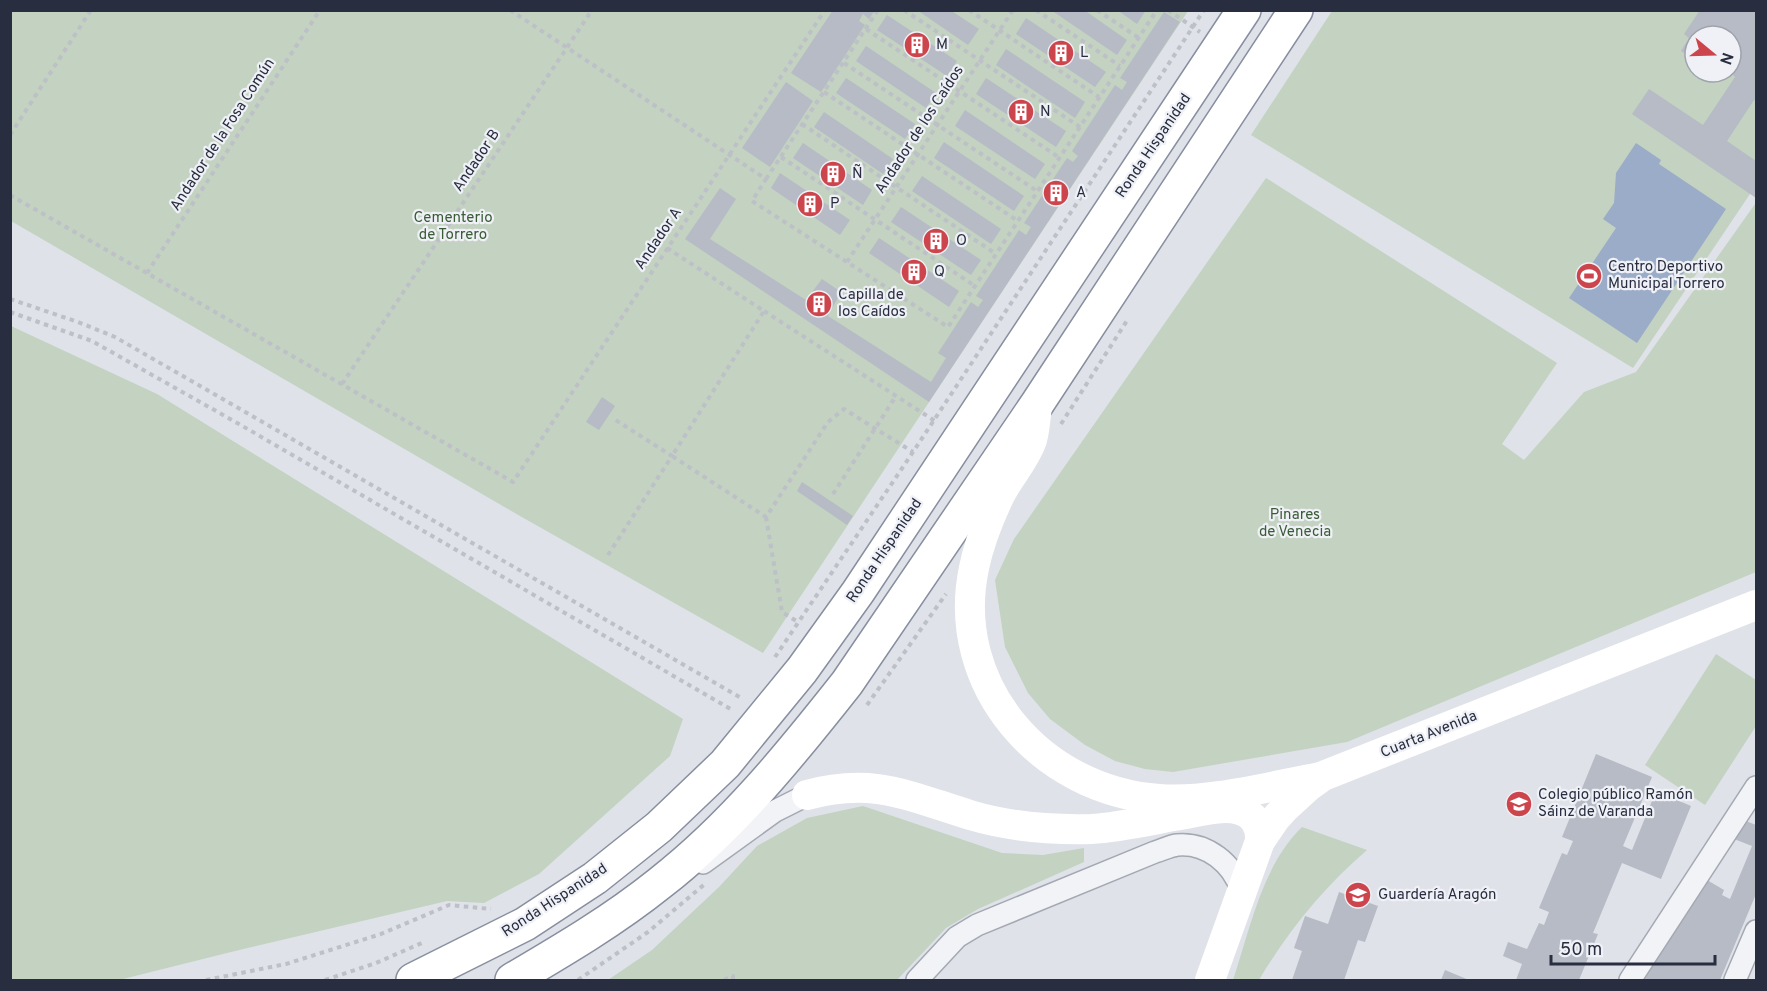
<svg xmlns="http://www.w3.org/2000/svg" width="1767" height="991" viewBox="0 0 1767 991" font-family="Overpass,sans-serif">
<rect width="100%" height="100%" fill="#dfe2e8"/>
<g fill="#c3d2c1" fill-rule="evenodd">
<path d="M11 11H1188L763 653 520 516 11 221Z"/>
<path d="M1332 11H1756V185L1633 368 1251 135ZM1695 36H1731V72H1695Z"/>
<path d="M1266 178 1557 363 1502 444 1524 460 1584 392 1636 372 1755 204 1756 205V572L1347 742 1173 772 1145 769 1115 761 1085 745 1050 719 1028 693 1005 647 995 580 1014 539Z"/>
<path d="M11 326 157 394 683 719 670 756 539 874 484 903 447 901 231 952 119 980H11Z"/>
<path d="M1716 654 1756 680V726L1705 805 1645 765Z"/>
<path d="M863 806 1002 853 1043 855 1084 848V862L978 909 946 928 897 980H608L652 950 719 887 757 846 807 818Z"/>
<path d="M1302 827 1367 850C1324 887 1288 931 1259 980H1233C1250 929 1262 866 1302 827Z"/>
</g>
<path fill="#9bacc8" d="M1636 143 1661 160 1659 164 1726 209 1637 343 1569 298 1616 228 1603 219 1614 203 1616 173Z"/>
<g fill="#b7bbc5">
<path d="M833 10H875L869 19 863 14 859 21 865 25 821 92 791 73Z"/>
<path d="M917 10H950L979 29 968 45Z"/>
<path d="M1051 10H1084L1127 40 1117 55Z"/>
<path d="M1117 10H1146L1137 24Z"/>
<path d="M1700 10H1756V102L1754 100 1727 141 1756 161V198L1632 114 1649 89 1703 125 1735 77 1731 72V36H1695V60L1681 51 1689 38 1684 34Z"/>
<path d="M1164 12 1180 22 929 402 685 239 720 188 736 199 710 239 806 300 822 279 841 292 828 316 931 382 946 358 938 353 971 302 978 307 983 300 976 296 1019 230 1026 235 1031 227 1024 223 1067 158 1073 162 1078 156 1072 151 1115 85 1122 90 1127 82 1120 78Z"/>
<path d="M887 15 957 61 947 76 877 30Z"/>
<path d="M1026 18 1106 72 1095 87 1016 34Z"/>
<path d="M866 46 936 93 926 108 856 61Z"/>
<path d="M1006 49 1085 102 1075 118 996 65Z"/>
<path d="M846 78 915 124 905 139 836 93Z"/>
<path d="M986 78 1066 131 1056 147 976 94Z"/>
<path d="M786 82 813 101 770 167 742 148Z"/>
<path d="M965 110 1045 164 1035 179 955 126Z"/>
<path d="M824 112 893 159 883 174 814 127Z"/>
<path d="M944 142 1024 196 1014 211 934 158Z"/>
<path d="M803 143 872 190 863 205 793 158Z"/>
<path d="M780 173 850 220 840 235 771 188Z"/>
<path d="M922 176 1001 229 991 244 912 191Z"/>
<path d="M901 207 981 260 971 275 891 222Z"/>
<path d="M879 238 959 291 949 307 869 253Z"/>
<path d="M602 397 615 406 599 430 586 422Z"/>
<path d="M802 482 853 516 847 525 797 491Z"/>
<path d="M1596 754 1652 777 1623 846 1632 850 1656 791 1691 806 1661 879 1622 863 1593 933 1598 934 1579 980H1516L1522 964 1503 956 1508 942 1527 949 1539 923 1544 925 1549 912 1539 908 1562 853 1567 855 1573 841 1562 837Z"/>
<path d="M1746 821 1756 825V894L1720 980H1640L1707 880 1724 890 1722 895 1730 899 1752 846 1734 839Z"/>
<path d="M1339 892 1378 906 1365 942 1358 940 1344 980H1292L1302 951 1294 948 1305 916 1328 924Z"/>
<path d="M1445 970 1469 980H1441Z"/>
</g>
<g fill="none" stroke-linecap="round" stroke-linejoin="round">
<defs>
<g id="street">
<path d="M703 863 775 811 807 795"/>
<path d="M917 980 957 937 977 925 1155 852C1162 850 1170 846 1177 845 1207 842 1233 864 1241 890"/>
<path d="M1630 980 1756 787"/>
<path d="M1735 980 1756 931"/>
</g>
<g id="highway">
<path d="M413 980 525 924 595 878 659 827 725 764 802 670 858 592 1244 10"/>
<path d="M512 980C563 950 614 920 660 883 732 827 791 754 847 683L1037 404 1296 10"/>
</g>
</defs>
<use href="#street" stroke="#a4a8b2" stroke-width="24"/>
<use href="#highway" stroke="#878e9f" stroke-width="36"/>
<g stroke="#bdc0c7" stroke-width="4" stroke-dasharray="4.5 4.5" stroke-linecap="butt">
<path d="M510 10 766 179 752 201 948 327 1157 10"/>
<path d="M904 10 1080 127"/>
<path d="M969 10 1099 97"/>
<path d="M1036 10 1120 66"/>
<path d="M1097 10 1139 38"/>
<path d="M1168 10 1200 32"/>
<path d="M866 29 1060 158"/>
<path d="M844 63 1037 191"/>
<path d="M824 92 1018 221"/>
<path d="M802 124 996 254"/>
<path d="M10 135 91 10"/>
<path d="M781 157 975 286"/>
<path d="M766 179 878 10"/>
<path d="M10 195 513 482 825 10"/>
<path d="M667 248 764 311 672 456 766 517 828 422 844 409 913 452"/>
<path d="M847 262 1013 10"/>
<path d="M147 273 320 10"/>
<path d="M10 299 78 322 115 337 743 699"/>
<path d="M764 311 935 421"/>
<path d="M10 312 92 341 239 424 734 711"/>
<path d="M342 384 592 10"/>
<path d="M1061 424 1128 319"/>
<path d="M833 494 896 396"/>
<path d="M766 517 782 612 798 622"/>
<path d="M608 555 672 456 614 419"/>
<path d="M775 657 913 452 1204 10"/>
<path d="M867 705 946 594"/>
<path d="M206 980 286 964 381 934 449 905 491 909"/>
<path d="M325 980 376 963 424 942"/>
<path d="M578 980 648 932 706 883"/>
<path d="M724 980 733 976V980"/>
</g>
<use href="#street" stroke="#f2f3f7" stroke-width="21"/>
<g stroke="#fff" stroke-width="30">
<path d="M1037 404C1036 416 1035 429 1032 440 1025 460 1009 477 1000 495 989 518 979 543 974 568 949 686 1042 791 1159 799 1208 803 1271 786 1321 777"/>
<path d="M807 795C873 777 908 796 970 815 1010 827 1050 830 1091 829 1123 827 1155 819 1186 814 1202 811 1223 805 1240 810 1254 814 1261 826 1260 841"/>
<path d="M1210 980 1260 841 1275 819 1285 808 1309 786 1323 776 1756 605"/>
</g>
<use href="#highway" stroke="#fff" stroke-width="33"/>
</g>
<defs>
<symbol id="building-disc" viewBox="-11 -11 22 22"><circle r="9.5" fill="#cd454c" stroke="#eff1f6"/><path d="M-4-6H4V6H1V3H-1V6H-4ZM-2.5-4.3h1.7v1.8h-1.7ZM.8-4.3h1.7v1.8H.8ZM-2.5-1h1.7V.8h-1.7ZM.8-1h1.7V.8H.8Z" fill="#fff"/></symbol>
<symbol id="stadium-disc" viewBox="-11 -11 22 22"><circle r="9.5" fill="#cd454c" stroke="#eff1f6"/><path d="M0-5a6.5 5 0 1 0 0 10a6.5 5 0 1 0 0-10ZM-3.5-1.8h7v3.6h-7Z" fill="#fff"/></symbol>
<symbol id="school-disc" viewBox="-11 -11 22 22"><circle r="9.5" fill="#cd454c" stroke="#eff1f6"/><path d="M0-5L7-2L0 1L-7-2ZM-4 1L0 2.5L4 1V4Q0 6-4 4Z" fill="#fff"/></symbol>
</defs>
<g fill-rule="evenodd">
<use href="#building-disc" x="902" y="30" width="30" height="30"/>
<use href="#building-disc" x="1046" y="38" width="30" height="30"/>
<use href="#building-disc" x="1006" y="97" width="30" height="30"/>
<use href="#building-disc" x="818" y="159" width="30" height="30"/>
<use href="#building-disc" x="1041" y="178" width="30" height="30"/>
<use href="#building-disc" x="795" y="189" width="30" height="30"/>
<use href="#building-disc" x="921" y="226" width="30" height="30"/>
<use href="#building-disc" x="899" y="257" width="30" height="30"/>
<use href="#stadium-disc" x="1574" y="261" width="30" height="30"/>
<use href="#building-disc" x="804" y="289" width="30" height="30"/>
<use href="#school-disc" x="1504" y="789" width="30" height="30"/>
<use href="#school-disc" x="1343" y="880" width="30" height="30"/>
</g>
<g text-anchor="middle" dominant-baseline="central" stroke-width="4.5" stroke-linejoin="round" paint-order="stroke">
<g font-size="15" fill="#282e40" stroke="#eff1f6" text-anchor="start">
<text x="936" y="45">M</text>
<text x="1080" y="53">L</text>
<text x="1040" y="112">N</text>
<text x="852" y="174">Ñ</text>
<text x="1076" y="193">A</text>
<text x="830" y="204">P</text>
<text x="956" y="241">O</text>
<text x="1608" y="267">Centro Deportivo<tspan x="1608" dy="17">Municipal Torrero</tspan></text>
<text x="934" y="272">Q</text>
<text x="838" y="295">Capilla de<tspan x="838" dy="17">los Caídos</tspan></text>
<text x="1538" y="795">Colegio público Ramón<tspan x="1538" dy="17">Sáinz de Varanda</tspan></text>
<text x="1378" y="895">Guardería Aragón</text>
</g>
<g font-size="15" fill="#282e40" stroke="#eff1f6">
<text transform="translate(920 130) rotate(-57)">Andador de los Caídos</text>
<text transform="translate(223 135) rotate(-57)">Andador de la Fosa Común</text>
<text transform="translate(1154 146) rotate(-56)">Ronda Hispanidad</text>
<text transform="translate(477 161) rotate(-56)">Andador B</text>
<text transform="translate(659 239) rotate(-56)">Andador A</text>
<text transform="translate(885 551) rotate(-56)">Ronda Hispanidad</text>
<text transform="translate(1429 735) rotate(-22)">Cuarta Avenida</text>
<text transform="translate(555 901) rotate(-33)">Ronda Hispanidad</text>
</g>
<g font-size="15" fill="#395b36" stroke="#eff1f6">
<text x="453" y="218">Cementerio<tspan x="453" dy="17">de Torrero</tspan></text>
<text x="1295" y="515">Pinares<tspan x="1295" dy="17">de Venecia</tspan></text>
</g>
</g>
<rect width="1767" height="991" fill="none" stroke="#282e40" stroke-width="24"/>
<g transform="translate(1713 54) rotate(109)"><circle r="28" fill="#eff1f6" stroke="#9fa3ad" stroke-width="1.5"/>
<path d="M0-4.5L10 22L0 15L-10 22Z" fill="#cd454c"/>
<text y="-9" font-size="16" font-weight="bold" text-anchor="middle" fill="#282e40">N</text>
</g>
<path d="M1551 955v9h164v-9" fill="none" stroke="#282e40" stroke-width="3"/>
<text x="1560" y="955" font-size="18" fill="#282e40" stroke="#eff1f6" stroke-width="4.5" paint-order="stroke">50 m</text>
</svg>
